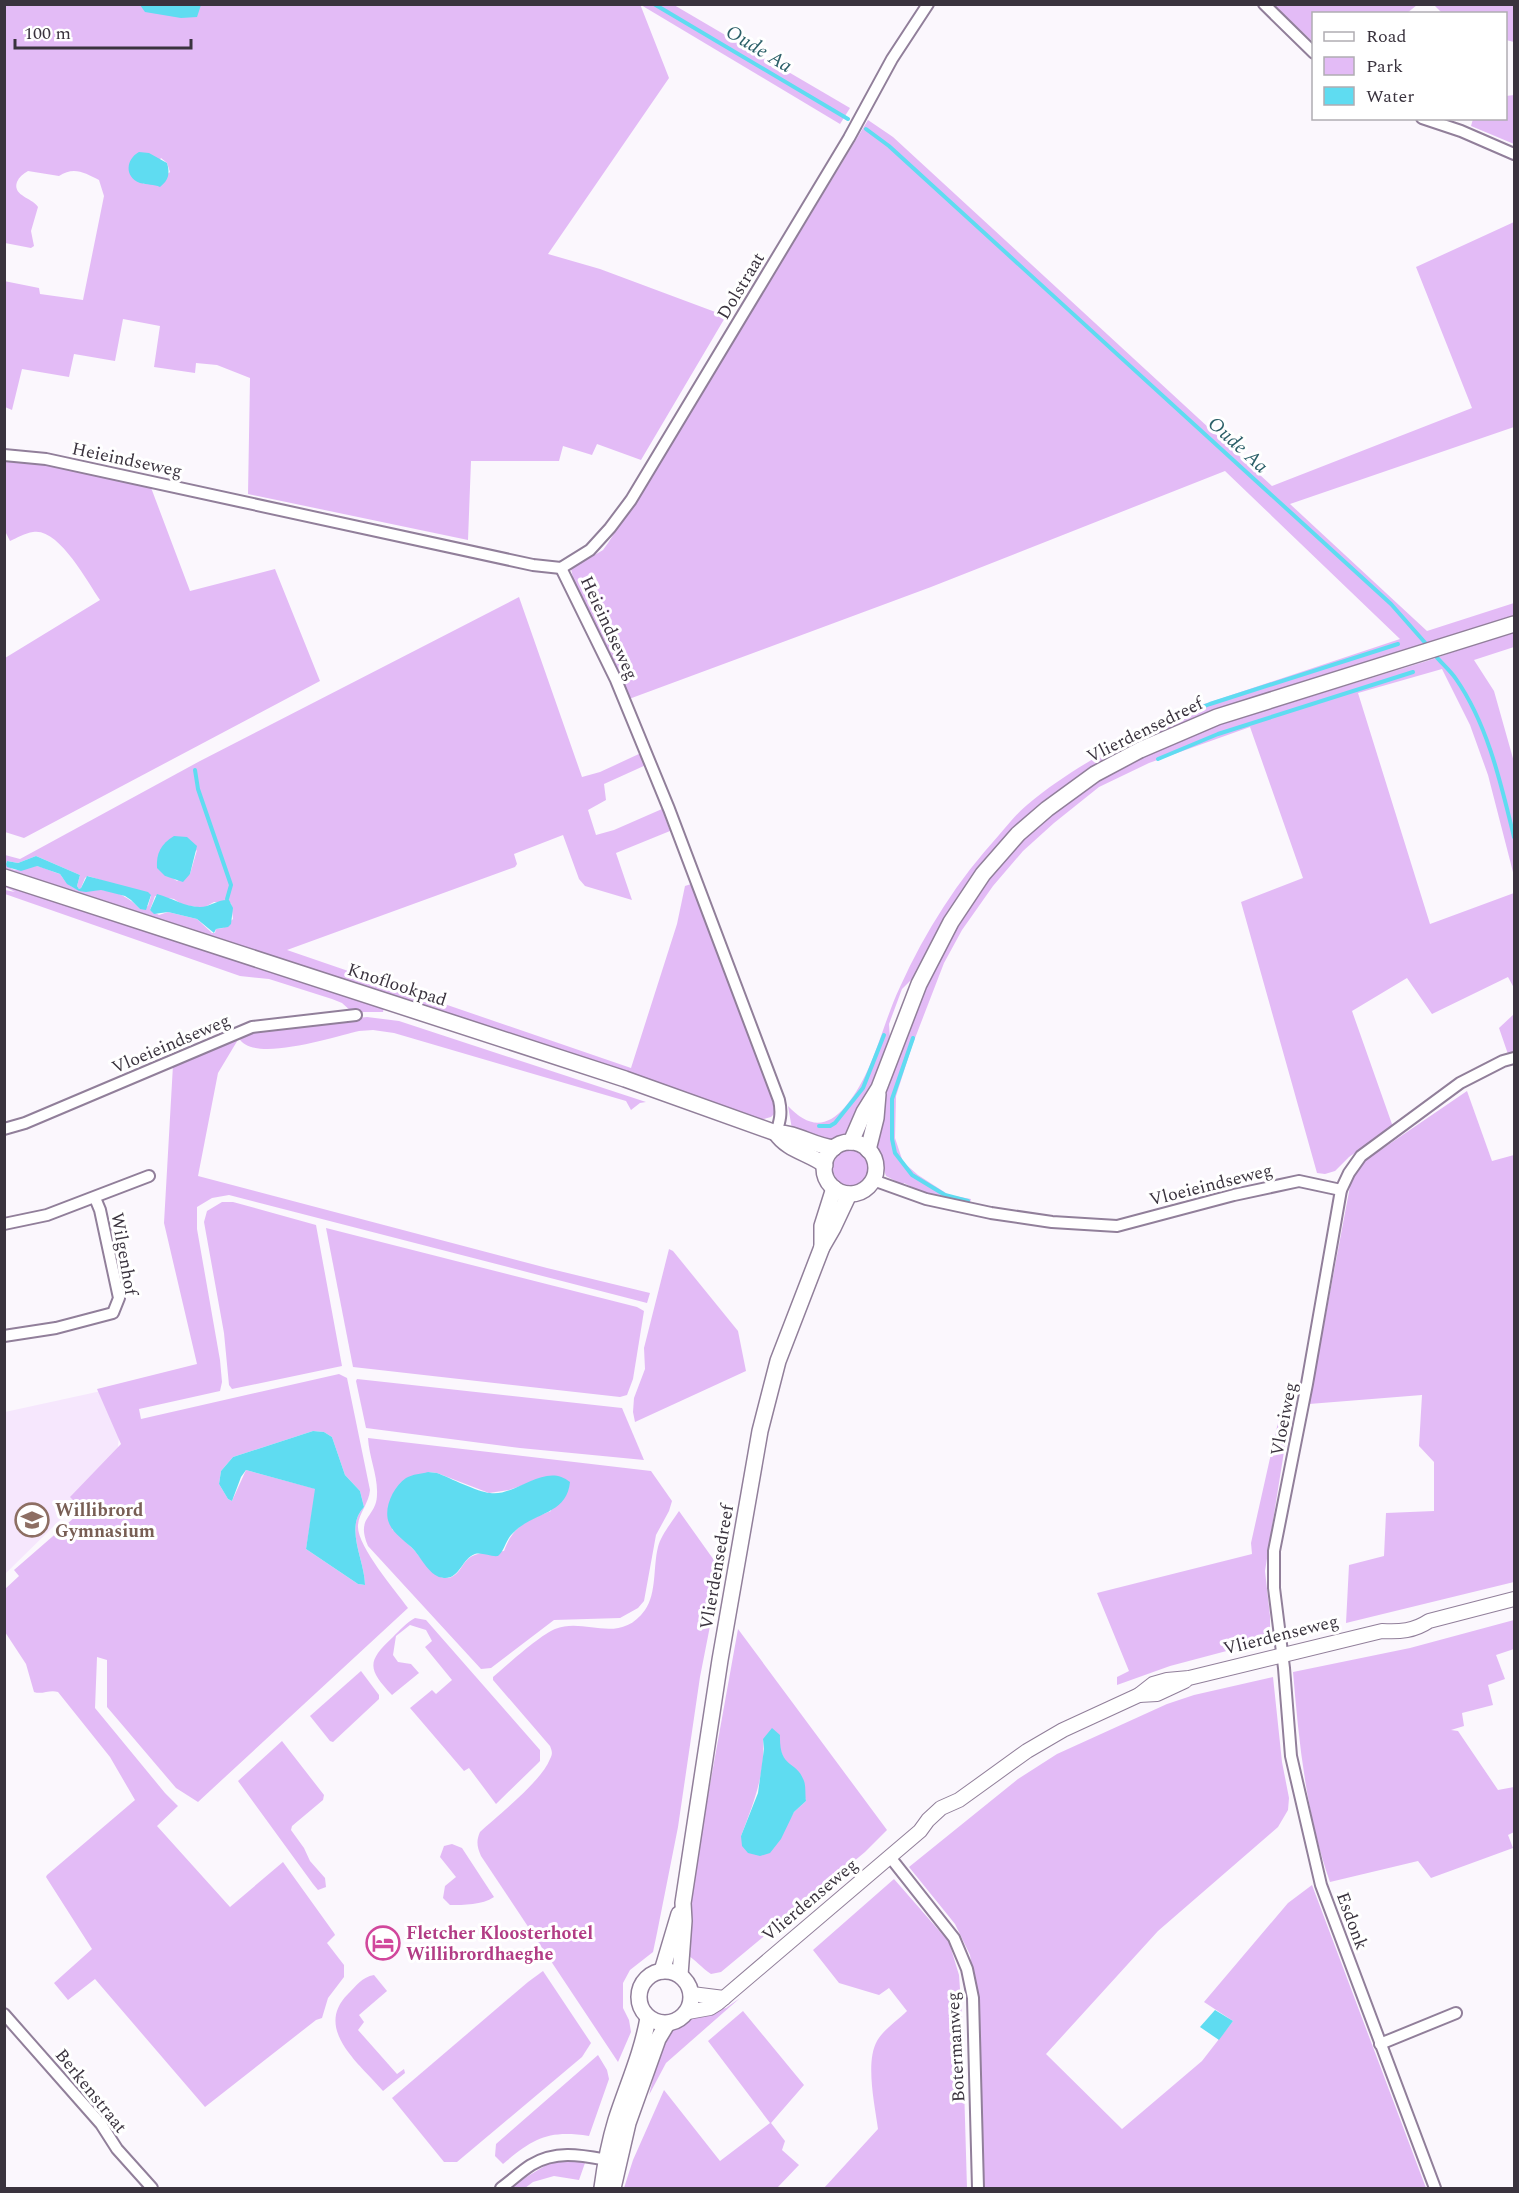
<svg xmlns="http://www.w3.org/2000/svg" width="1519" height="2193" viewBox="0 0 1519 2193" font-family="Spectral,serif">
<rect width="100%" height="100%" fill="#fbf7fd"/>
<path fill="#f6e7fd" d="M115 1388 121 1418 116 1465 5 1574V1412Z"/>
<g fill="#e3bbf6" fill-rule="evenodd">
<path d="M640 4 669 78 548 254 600 269 726 316 641 460 597 444 592 455 563 446 559 461H471L468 540 248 494 250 378 217 365 196 363 195 373 154 367 160 326 123 319 115 361 74 354 69 377 22 369 12 410 5 407 4 281 39 288 40 294 83 300 104 196 99 180C85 173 74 166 59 176L28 171C23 174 19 177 17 182 12 196 33 198 38 207L31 231 34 246 31 248 5 243V5ZM161 158 167 163 170 172 155 184H143Z"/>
<path d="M641 5H674L850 108 840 124Z"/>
<path d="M1274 5H1417L1407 13 1314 14 1313 42Z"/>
<path d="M1434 5H1514V42L1506 40V14L1442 13Z"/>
<path d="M1514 95V144L1471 126 1473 119 1506 118V96Z"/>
<path d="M868 120 893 137 1272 486 1472 408 1416 267 1514 222V427L1290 504 1427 631 1514 603V617L1180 725 1118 752 1092 767 1056 793 1020 823 991 854 964 888 944 919 915 976 902 989 889 1024 890 1040 875 1081 850 1134 830 1142 792 1129 788 1106C807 1126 825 1130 845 1107 874 1073 881 1027 900 987 925 931 958 880 999 835 1008 825 1017 813 1027 805 1061 776 1100 755 1138 733V730L1168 716 1400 639 1225 471 931 587 629 699 574 582 571 569 603 550 608 543 659 464Z"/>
<path d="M9 456 150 485 190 591 275 569 320 681 24 838 5 832V658L100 600C87 581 58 527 33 532 25 533 17 538 10 541L5 531V457Z"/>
<path d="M519 597 582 777 600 772 641 753 646 765 604 784 606 800 588 810 596 835 614 830 662 809 670 831 616 853 632 900 585 886 579 879 563 835 514 854 517 864 515 867 287 950 631 1068 677 924 685 886 691 884 776 1105 777 1111 771 1117 760 1120 659 1083 5 870V855L20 859 200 761ZM197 850 190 874 177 881 171 877 165 876ZM36 856 80 875 77 886 79 889 81 888 85 878 88 876 151 896 148 906 140 909C130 898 117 891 102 890 83 890 73 894 60 874 53 872 45 868 37 866 25 865 18 877 6 864L7 861 18 863ZM155 896 174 899 183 905 197 907H205L214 902 231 903 233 919 223 928 216 929 215 933H212L197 919 168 912 159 915 150 910Z"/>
<path d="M1514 631V647L1474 660 1494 691 1514 762V876L1488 775 1470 725 1442 669 1358 693 1430 924 1514 893V988L1508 977 1432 1014 1407 978 1352 1011 1393 1127 1349 1157 1335 1171 1325 1174 1317 1173 1241 902 1303 878 1250 727 1149 763 1099 787 1054 823 1023 851 993 886 962 930 944 963 912 1046 896 1096 895 1138 903 1162 918 1175 949 1195 971 1199 969 1206 933 1198 904 1183 903 1185 886 1176 874 1141 889 1081 905 1035 939 956 980 888 1020 841 1068 799 1135 758 1214 726 1430 660Z"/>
<path d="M5 884 384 1008 383 1012H352L342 1003 332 999 269 979 240 976 5 894V890L15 892 5 887Z"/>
<path d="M1514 1014V1055L1509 1057 1499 1028Z"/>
<path d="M367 1017 399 1021 646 1102 640 1103 631 1110 626 1101 394 1033 373 1030 359 1031C336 1036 252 1064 239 1038L218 1073 198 1176 547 1268 650 1293 647 1303 229 1195 212 1198 197 1207V1229L220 1360 222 1382 220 1391 139 1409 141 1419 339 1374 347 1378 370 1490C369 1503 359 1513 358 1525 356 1545 395 1590 408 1608L198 1802 176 1788 107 1707V1660L97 1657 95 1708 165 1793 178 1806 157 1826 230 1907 283 1862 334 1933 335 1935 327 1943 344 1965V1977L328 1998 322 2018 316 2020 205 2107 95 1979 68 2000 54 1983 92 1949 46 1877 47 1875 135 1800 110 1757 58 1692C50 1689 42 1695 34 1692L26 1664 5 1632 4 1590 19 1576 14 1570 83 1510 70 1497 121 1444 97 1389 197 1364 164 1223 173 1065C199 1053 227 1038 256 1032 292 1023 330 1021 367 1017ZM313 1431 324 1432 332 1437 345 1475 360 1491 364 1507C344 1528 365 1560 365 1585L358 1584 306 1549 316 1489 246 1470 232 1501 228 1499 219 1484 221 1471 233 1457Z"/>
<path d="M1467 1091 1492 1161 1514 1155V1582L1346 1623 1349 1565 1384 1556 1386 1513 1434 1511V1462L1419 1446 1422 1395 1309 1404 1351 1181 1363 1162Z"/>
<circle cx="851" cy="1168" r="18"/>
<path d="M222 1202H233L316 1225 342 1366 232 1389 229 1385 224 1333 204 1222 207 1211Z"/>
<path d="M326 1228 637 1307 644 1311 633 1379 627 1395 620 1397 353 1367Z"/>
<path d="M669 1249 673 1251 738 1331 746 1371 635 1422 633 1412 634 1398 645 1369 644 1348Z"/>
<path d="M357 1379 622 1408 644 1460 520 1448 366 1428 356 1381Z"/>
<path d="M1293 1395 1265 1571 1270 1616V1632L1268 1640 1170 1666 1117 1685V1677L1129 1671 1097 1593 1252 1554 1251 1543 1281 1409 1286 1400Z"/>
<path d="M368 1438 651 1471 672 1501 669 1511 656 1535 644 1601 638 1608 620 1618 554 1620 491 1668 481 1669 368 1546C355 1516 377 1518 377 1494 378 1476 369 1457 368 1438ZM428 1472 437 1473 489 1493 509 1490 549 1476 551 1511C527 1520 513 1526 504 1551 492 1553 476 1551 468 1559 463 1563 461 1570 456 1574 439 1589 423 1559 413 1549 406 1542 399 1535 392 1529Z"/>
<path d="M679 1511 721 1570 700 1677 678 1827 657 1933 653 1952 630 1970 623 1983V2008L629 2020 631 2032 618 2062 481 1856C477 1847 476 1841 480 1832 499 1814 541 1782 550 1759 553 1754 552 1751 550 1746L493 1680V1677C507 1665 540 1635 555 1629 586 1617 619 1646 645 1610 657 1593 653 1566 658 1547 661 1535 672 1522 679 1511Z"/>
<path d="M415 1618 426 1620 540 1750V1761L535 1766 496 1804 469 1768 464 1771 410 1708 432 1690 436 1694 452 1680 425 1647 432 1641 426 1630 410 1625 396 1636 393 1655 398 1662 411 1664 419 1673 392 1695C368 1669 366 1662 393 1637 400 1630 407 1622 415 1618Z"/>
<path d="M1514 1620V1649L1496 1655 1505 1679 1488 1685 1493 1705 1462 1713 1464 1726 1451 1730 1458 1731 1498 1790 1514 1787V1832L1508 1835 1513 1848 1431 1878 1418 1861 1330 1882C1306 1814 1299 1743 1293 1672L1410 1648Z"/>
<path d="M738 1629 887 1830 865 1852 721 1972 711 1974C701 1968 696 1959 685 1954L688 1907ZM780 1735V1749L784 1759 798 1772 806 1801 794 1812 788 1822 741 1836C753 1805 766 1772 763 1739Z"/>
<path d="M361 1671 379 1695V1699L333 1742 330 1741 310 1716Z"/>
<path d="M1273 1677 1282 1762 1289 1798 1288 1810 1278 1827 1158 1931 1046 2054 1122 2129 1202 2061 1233 2021 1204 2002 1288 1903 1312 1885 1426 2188H984L978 2007 970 1955 955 1924 909 1867 1018 1779 1057 1754 1167 1704 1194 1695Z"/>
<path d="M282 1741 324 1795 323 1800 292 1826 291 1830 304 1848 310 1861 325 1878 326 1887 318 1890 313 1884 238 1781Z"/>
<path d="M452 1844 462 1848 494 1897C482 1905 464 1905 450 1905L443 1898 445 1886 456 1877 440 1857 444 1846Z"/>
<path d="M894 1879 949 1942 959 1975 962 2017 967 2188H824L878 2129C875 2106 865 2062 877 2041 883 2030 898 2020 907 2011L889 1988 879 1995 839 1983 813 1950Z"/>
<path d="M543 1971 591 2043 582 2057 457 2162H444L392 2098 528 1982Z"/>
<path d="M374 1975 387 1991 359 2015 364 2022 358 2030 397 2074 404 2069 405 2073 383 2091C360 2064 313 2029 348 1994 356 1986 362 1977 374 1975Z"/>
<path d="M740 1998 666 2063 649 2095 663 2039 674 2028 683 2025 692 2016 726 2008Z"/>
<path d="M743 2011 804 2085 771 2123 785 2141 782 2150 799 2165 777 2188H624L633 2160 664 2090 720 2161 770 2123 708 2041Z"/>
<path d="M598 2055 607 2070 609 2079 589 2136C548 2130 534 2138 503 2164L495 2156 496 2144Z"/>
<path d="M569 2160 585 2163 579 2180 554 2176 533 2182 525 2188H508L548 2164Z"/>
</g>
<g fill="#5fdcf1">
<path d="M140 5H201L197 17 181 18 145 12Z"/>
<path d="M139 152 149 153 167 163C170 173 169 180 160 187 154 184 147 185 140 183 124 177 126 159 139 152Z"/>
<path d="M174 836 187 837 197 846 190 874 183 882 165 876 157 868C156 853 161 844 174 836Z"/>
<path d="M36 856 80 875 77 886 79 889 81 888 87 876 148 892 151 895 146 910 140 909 131 900 125 896 101 890 86 892 79 891 67 884 60 874 37 866 21 871 7 867 6 864 7 861 18 863Z"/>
<path d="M157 894C172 898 185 907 200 907 210 907 218 899 229 900L233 908 231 924 228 927 216 929 214 933 197 919 168 912 154 914 150 910Z"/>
<path d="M313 1431 324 1432 332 1437 345 1475 360 1491 364 1507C344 1528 365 1560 365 1585L358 1584 306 1549 315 1489 246 1470 241 1477 232 1501 228 1499 219 1484 221 1471 233 1457Z"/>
<path d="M428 1472 437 1473C450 1478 478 1492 490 1493 516 1497 545 1461 570 1482 567 1515 533 1512 513 1533 506 1539 505 1550 498 1556 491 1557 482 1552 475 1554 462 1558 460 1579 444 1578 430 1577 422 1559 414 1550 407 1542 393 1534 389 1523 383 1509 393 1487 406 1478 413 1474 421 1474 428 1472Z"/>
<path d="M772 1728 780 1735C779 1770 796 1759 804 1781 806 1786 805 1795 806 1801L794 1812 781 1839 770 1853 760 1856 748 1853 742 1846 741 1836 758 1793 764 1749 763 1739Z"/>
<path d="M1215 2010 1233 2021 1219 2040 1200 2027Z"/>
</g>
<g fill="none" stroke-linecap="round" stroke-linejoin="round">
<g stroke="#5fdcf1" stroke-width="4">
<path d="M654 4 848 119"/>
<path d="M866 129 889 146 1391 604 1428 646"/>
<path d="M1434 654C1441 663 1450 670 1456 679 1488 725 1501 784 1514 837"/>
<path d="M1143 730 1210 704 1398 644"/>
<path d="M1158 759 1218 734 1413 672"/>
<path d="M195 770 198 789 231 885 227 899"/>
<path d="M913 1038 892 1099V1139L895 1153 912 1175 945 1195 968 1201"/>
<path d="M819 1126H830L835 1123 863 1088 884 1035"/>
</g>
<defs>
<g id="minor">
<path d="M1264 4 1314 53"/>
<path d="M1422 118 1461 131 1514 154"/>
<path d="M4 455 46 459 533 565 561 568"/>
<path d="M561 568 590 550 610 528 631 500 849 138 892 59 928 4"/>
<path d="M561 568 616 680 669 809 779 1100C782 1113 780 1121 776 1133"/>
<path d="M4 1129 25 1123 252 1027 356 1015"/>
<path d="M873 1180 926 1199 991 1213 1052 1222 1117 1226 1234 1195 1299 1181 1341 1190"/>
<path d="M4 1224 47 1215 149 1176"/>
<path d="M4 1336 56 1328 113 1313 119 1298 100 1210 95 1198"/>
<path d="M890 1857 954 1938 967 1969 973 1998 978 2188"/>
<path d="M4 2014 101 2124 117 2149 152 2188"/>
<path d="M1380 2044 1456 2013"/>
<path d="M501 2188C511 2181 520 2172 531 2165 558 2149 584 2156 613 2161"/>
<path d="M1435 2188 1321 1885 1291 1756 1284 1668 1274 1588V1551L1307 1384 1341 1190 1349 1173 1361 1156 1460 1083 1503 1061 1514 1058"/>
</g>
<g id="tertiary">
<path d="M1139 1695 1157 1694 1185 1681"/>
<path d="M692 1994 724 1998"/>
<path d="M688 2012 710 2008 718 2003 920 1831 928 1820 941 1808 959 1800 1027 1751 1063 1730 1139 1695 1153 1684 1167 1680 1189 1678 1382 1631C1400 1632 1414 1631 1429 1621L1514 1599"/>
</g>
<g id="secondary">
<path d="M4 877 625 1079 776 1133C796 1132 813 1146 834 1148"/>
<path d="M776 1133C787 1150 809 1153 825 1165"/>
<path d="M851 1142 864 1112 879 1088 919 984 951 922 983 874 1018 834 1047 809 1095 774 1140 750 1217 717 1514 624"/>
<circle cx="850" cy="1168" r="26"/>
<path d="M868 1150 876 1118 878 1094"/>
<path d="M822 1247V1226L834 1188"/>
<circle cx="665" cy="1997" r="26"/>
<path d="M662 1971 679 1914"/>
<path d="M680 1975 684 1921 683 1903 720 1660 760 1431 778 1361 822 1247 833 1228 849 1194"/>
<path d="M602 2188C605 2165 609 2143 616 2120 627 2086 642 2053 648 2018"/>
<path d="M613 2188 628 2123 658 2039 667 2024"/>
</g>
</defs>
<use href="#minor" stroke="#917f9a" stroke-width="14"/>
<use href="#tertiary" stroke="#917f9a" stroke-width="16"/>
<use href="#secondary" stroke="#917f9a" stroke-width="18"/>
<use href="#minor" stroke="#fff" stroke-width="10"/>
<use href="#tertiary" stroke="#fff" stroke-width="14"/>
<use href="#secondary" stroke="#fff" stroke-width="15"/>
</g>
<defs>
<symbol id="school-ring" viewBox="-11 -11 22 22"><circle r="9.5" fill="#fff" stroke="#8d6e63" stroke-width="1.5"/><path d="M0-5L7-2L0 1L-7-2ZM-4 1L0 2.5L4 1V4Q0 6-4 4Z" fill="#8d6e63"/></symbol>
<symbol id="hotel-ring" viewBox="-11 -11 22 22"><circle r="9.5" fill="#fff" stroke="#d1479c" stroke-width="1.5"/><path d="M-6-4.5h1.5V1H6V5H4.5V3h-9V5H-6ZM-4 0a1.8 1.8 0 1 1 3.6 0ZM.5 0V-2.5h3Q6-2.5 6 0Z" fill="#d1479c"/></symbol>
</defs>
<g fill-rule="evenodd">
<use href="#school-ring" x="13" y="1501" width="38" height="38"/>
<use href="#hotel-ring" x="364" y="1924" width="38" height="38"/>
</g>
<g text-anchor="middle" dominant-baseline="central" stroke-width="6" stroke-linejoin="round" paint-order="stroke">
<g font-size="18" fill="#3a333e" stroke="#fff">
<text transform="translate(741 286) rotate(-59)">Dolstraat</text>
<text transform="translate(127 460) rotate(12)">Heieindseweg</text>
<text transform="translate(609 628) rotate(65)">Heieindseweg</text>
<text transform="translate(1145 730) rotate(-26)">Vlierdensedreef</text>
<text transform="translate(397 985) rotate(18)">Knoflookpad</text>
<text transform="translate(171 1044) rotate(-23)">Vloeieindseweg</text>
<text transform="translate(1211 1185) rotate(-14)">Vloeieindseweg</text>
<text transform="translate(124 1254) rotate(80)">Wilgenhof</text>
<text transform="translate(1284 1419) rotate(-79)">Vloeiweg</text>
<text transform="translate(717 1567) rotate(-80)">Vlierdensedreef</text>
<text transform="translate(1281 1635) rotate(-14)">Vlierdenseweg</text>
<text transform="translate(810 1900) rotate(-40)">Vlierdenseweg</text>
<text transform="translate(1352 1921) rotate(70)">Esdonk</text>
<text transform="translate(956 2047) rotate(-93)">Botermanweg</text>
<text transform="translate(91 2091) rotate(51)">Berkenstraat</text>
</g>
<g font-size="18" font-weight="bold" fill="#785e54" stroke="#fff" text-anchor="start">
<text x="55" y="1510">Willibrord<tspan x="55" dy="21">Gymnasium</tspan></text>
</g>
<g font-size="18" font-weight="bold" fill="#b23c85" stroke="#fff" text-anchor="start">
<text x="406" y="1933">Fletcher Kloosterhotel<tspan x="406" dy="21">Willibrordhaeghe</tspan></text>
</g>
<g font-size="20" font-style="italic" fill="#2b5f68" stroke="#fff">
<text transform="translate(759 49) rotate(31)">Oude Aa</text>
<text transform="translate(1238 445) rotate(42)">Oude Aa</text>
</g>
</g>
<rect width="1519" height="2193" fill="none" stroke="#3a333e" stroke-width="12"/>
<rect x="1312" y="12" width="195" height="108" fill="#ffffff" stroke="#b0adb2" stroke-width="1.5"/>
<rect x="1324" y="32" width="30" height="9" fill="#ffffff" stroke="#b0adb2" stroke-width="1.5"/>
<text x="1366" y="42" font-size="18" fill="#3a333e">Road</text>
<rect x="1324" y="57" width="30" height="18" fill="#e3bbf6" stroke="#b0adb2" stroke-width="1.5"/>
<text x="1366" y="72" font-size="18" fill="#3a333e">Park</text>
<rect x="1324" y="87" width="30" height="18" fill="#5fdcf1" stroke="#b0adb2" stroke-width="1.5"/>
<text x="1366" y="102" font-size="18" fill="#3a333e">Water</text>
<path d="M15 39v9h176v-9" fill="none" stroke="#3a333e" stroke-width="3"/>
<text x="24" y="39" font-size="18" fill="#3a333e" stroke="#ffffff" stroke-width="4.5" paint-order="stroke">100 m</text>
</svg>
